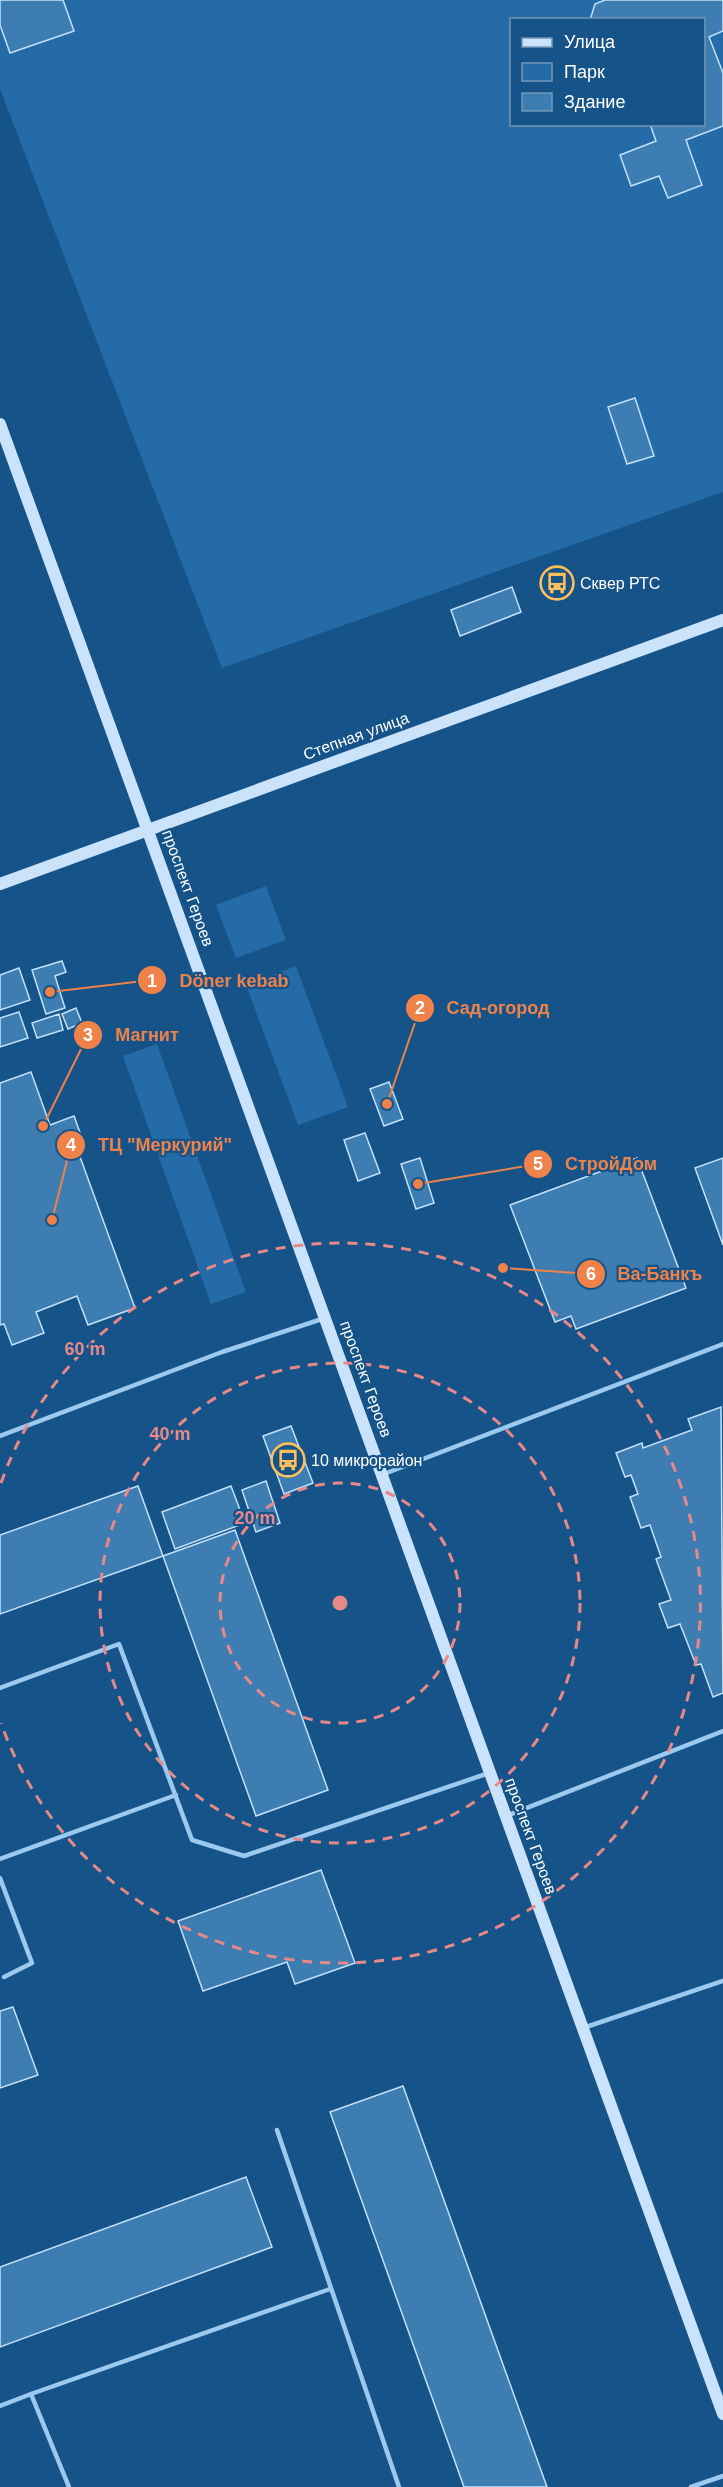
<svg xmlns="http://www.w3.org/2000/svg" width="723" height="2487" viewBox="0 0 723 2487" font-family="Arial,sans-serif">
<rect width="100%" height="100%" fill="#155389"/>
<g fill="#246ba7" fill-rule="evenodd">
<path d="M0 0H723V492L222 668 0 89ZM512 20H704V124H512Z"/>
<path d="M266 886 286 940 236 958 216 905Z"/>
<path d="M296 966 348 1107 298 1125 246 985Z"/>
<path d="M157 1044 246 1292 211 1304 123 1056Z"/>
</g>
<g fill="#3d7db2" stroke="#c2e1fb" stroke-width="1.5">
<path d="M0 0H63L74 31 10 53 0 25Z"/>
<path d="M605 0H723V31L709 37 723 73V126L686 140 702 185 668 198 659 176 631 186 620 155 656 141 650 124H704V20H590L595 4Z"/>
<path d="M635 398 654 456 627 464 608 407Z"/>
<path d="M512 587 521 612 460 636 451 610Z"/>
<path d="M62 961 66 972 55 976 65 1008 46 1014 32 970Z"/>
<path d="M19 968 30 1000 0 1010V975Z"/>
<path d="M76 1008 82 1023 68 1029 62 1014Z"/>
<path d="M19 1012 28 1038 0 1047V1018Z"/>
<path d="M59 1014 63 1030 37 1038 32 1023Z"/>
<path d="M31 1072 50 1125 74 1116 83 1141 75 1143 135 1308 88 1325 77 1296 36 1312 44 1333 12 1345 4 1324 0 1325V1083Z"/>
<path d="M389 1082 403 1119 384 1126 370 1089Z"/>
<path d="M365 1133 380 1173 358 1181 344 1140Z"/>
<path d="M420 1158 434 1203 416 1209 401 1164Z"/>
<path d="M637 1158 686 1288 576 1329 571 1316 555 1322 510 1205Z"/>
<path d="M723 1158V1245L695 1168Z"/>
<path d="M721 1407 723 1693 713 1697 701 1664 696 1665 680 1624 668 1628 659 1604 671 1600 656 1559 661 1557 650 1525 641 1528 630 1497 638 1494 631 1475 625 1477 616 1453 642 1443 643 1448 692 1430 688 1419Z"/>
<path d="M291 1426 313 1483 284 1494 263 1436Z"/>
<path d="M266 1481 280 1523 256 1532 242 1490Z"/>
<path d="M138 1486 163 1556 0 1614V1535Z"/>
<path d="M231 1486 245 1523 175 1549 162 1512Z"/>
<path d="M235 1530 328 1790 256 1816 163 1556Z"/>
<path d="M321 1870 355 1963 295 1984 287 1962 203 1991 178 1921Z"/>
<path d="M13 2007 38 2075 0 2088V2011Z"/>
<path d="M403 2086 547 2487H464L330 2112Z"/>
<path d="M246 2177 272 2247 0 2347V2267Z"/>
</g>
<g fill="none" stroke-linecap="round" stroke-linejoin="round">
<g stroke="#9cc9ef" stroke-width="4.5">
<path d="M0 1436 222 1352 325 1318"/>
<path d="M384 1474 723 1344"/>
<path d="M0 1688 119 1644 192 1840 244 1856 489 1773"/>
<path d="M506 1816 723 1731"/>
<path d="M0 1859 176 1795"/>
<path d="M0 1878 32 1963 4 1977"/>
<path d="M583 2028 723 1981"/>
<path d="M277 2130 399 2487"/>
<path d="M31 2394 330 2289"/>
<path d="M0 2406 31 2394 69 2487"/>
<path d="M691 2487 723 2476"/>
</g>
<g stroke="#cae3fa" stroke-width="12">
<path d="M0 424 723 2414"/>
<path d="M0 884 723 620"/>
</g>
</g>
<g fill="none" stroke="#e88989" stroke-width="3" stroke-dasharray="10 8">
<circle cx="340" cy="1603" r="120"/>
<circle cx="340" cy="1603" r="240"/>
<path d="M1 1483A360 360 0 1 1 1 1723"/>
</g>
<defs>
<symbol id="bus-ring" viewBox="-11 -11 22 22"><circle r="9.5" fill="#155389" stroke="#ffbf5a" stroke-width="1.5"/><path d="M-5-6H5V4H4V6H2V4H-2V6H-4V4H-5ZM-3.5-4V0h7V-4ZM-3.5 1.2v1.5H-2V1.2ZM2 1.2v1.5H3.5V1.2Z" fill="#ffbf5a"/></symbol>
</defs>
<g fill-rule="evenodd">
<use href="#bus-ring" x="538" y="564" width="38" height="38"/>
<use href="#bus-ring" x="269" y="1441" width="38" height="38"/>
</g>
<g text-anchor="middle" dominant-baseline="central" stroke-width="4.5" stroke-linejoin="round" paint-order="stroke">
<g font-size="16" fill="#fff" stroke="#155389" text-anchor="start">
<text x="580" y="583">Сквер РТС</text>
<text x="311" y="1460">10 микрорайон</text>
</g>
<g font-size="16" fill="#fff" stroke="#155389">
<text transform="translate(356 736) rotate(-20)">Степная улица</text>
<text transform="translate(188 888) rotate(70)">проспект Героев</text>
<text transform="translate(366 1379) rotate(70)">проспект Героев</text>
<text transform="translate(531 1836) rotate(70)">проспект Героев</text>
</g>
</g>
<circle cx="340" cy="1603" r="9" fill="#e88989" stroke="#155389" stroke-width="3"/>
<g font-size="18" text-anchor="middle" font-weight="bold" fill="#e88989" stroke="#155389" stroke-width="4.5" stroke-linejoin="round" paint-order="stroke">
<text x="85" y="1355">60 m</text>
<text x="170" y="1440">40 m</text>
<text x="255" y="1524">20 m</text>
</g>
<path fill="none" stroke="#ee8249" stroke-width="2" d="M50 992L152 980M387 1104L420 1008M43 1126L88 1035M52 1220L71 1145M418 1184L538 1164M503 1268L591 1274"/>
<g fill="#ee8249" stroke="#155389" stroke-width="2">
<circle cx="50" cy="992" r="6"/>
<circle cx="387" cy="1104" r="6"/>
<circle cx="43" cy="1126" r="6"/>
<circle cx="52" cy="1220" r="6"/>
<circle cx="418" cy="1184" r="6"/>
<circle cx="503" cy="1268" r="6"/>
<circle cx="152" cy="980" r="15"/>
<circle cx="420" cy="1008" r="15"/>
<circle cx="88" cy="1035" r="15"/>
<circle cx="71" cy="1145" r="15"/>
<circle cx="538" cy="1164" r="15"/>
<circle cx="591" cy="1274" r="15"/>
</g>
<g font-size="18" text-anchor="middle" font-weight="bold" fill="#fff">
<text x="152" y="987">1</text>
<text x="420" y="1014">2</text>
<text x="88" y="1041">3</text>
<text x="71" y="1151">4</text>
<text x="538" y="1170">5</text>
<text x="591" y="1280">6</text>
</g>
<g font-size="18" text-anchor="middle" font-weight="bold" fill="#ee8249" stroke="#155389" stroke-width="4.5" stroke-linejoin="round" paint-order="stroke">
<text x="234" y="987">Döner kebab</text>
<text x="498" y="1014">Сад-огород</text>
<text x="147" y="1041">Магнит</text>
<text x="165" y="1151">ТЦ "Меркурий"</text>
<text x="611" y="1170">СтройДом</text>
<text x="660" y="1280">Ва-Банкъ</text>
</g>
<rect x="510" y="18" width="195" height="108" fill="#155389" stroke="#7398b8" stroke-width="1.5"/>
<rect x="522" y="38" width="30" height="9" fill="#cae3fa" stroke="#7398b8" stroke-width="1.5"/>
<text x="564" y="48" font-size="18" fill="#ffffff">Улица</text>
<rect x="522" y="63" width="30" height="18" fill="#246ba7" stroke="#7398b8" stroke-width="1.5"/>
<text x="564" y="78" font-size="18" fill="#ffffff">Парк</text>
<rect x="522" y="93" width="30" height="18" fill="#3d7db2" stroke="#7398b8" stroke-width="1.5"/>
<text x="564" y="108" font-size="18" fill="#ffffff">Здание</text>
</svg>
